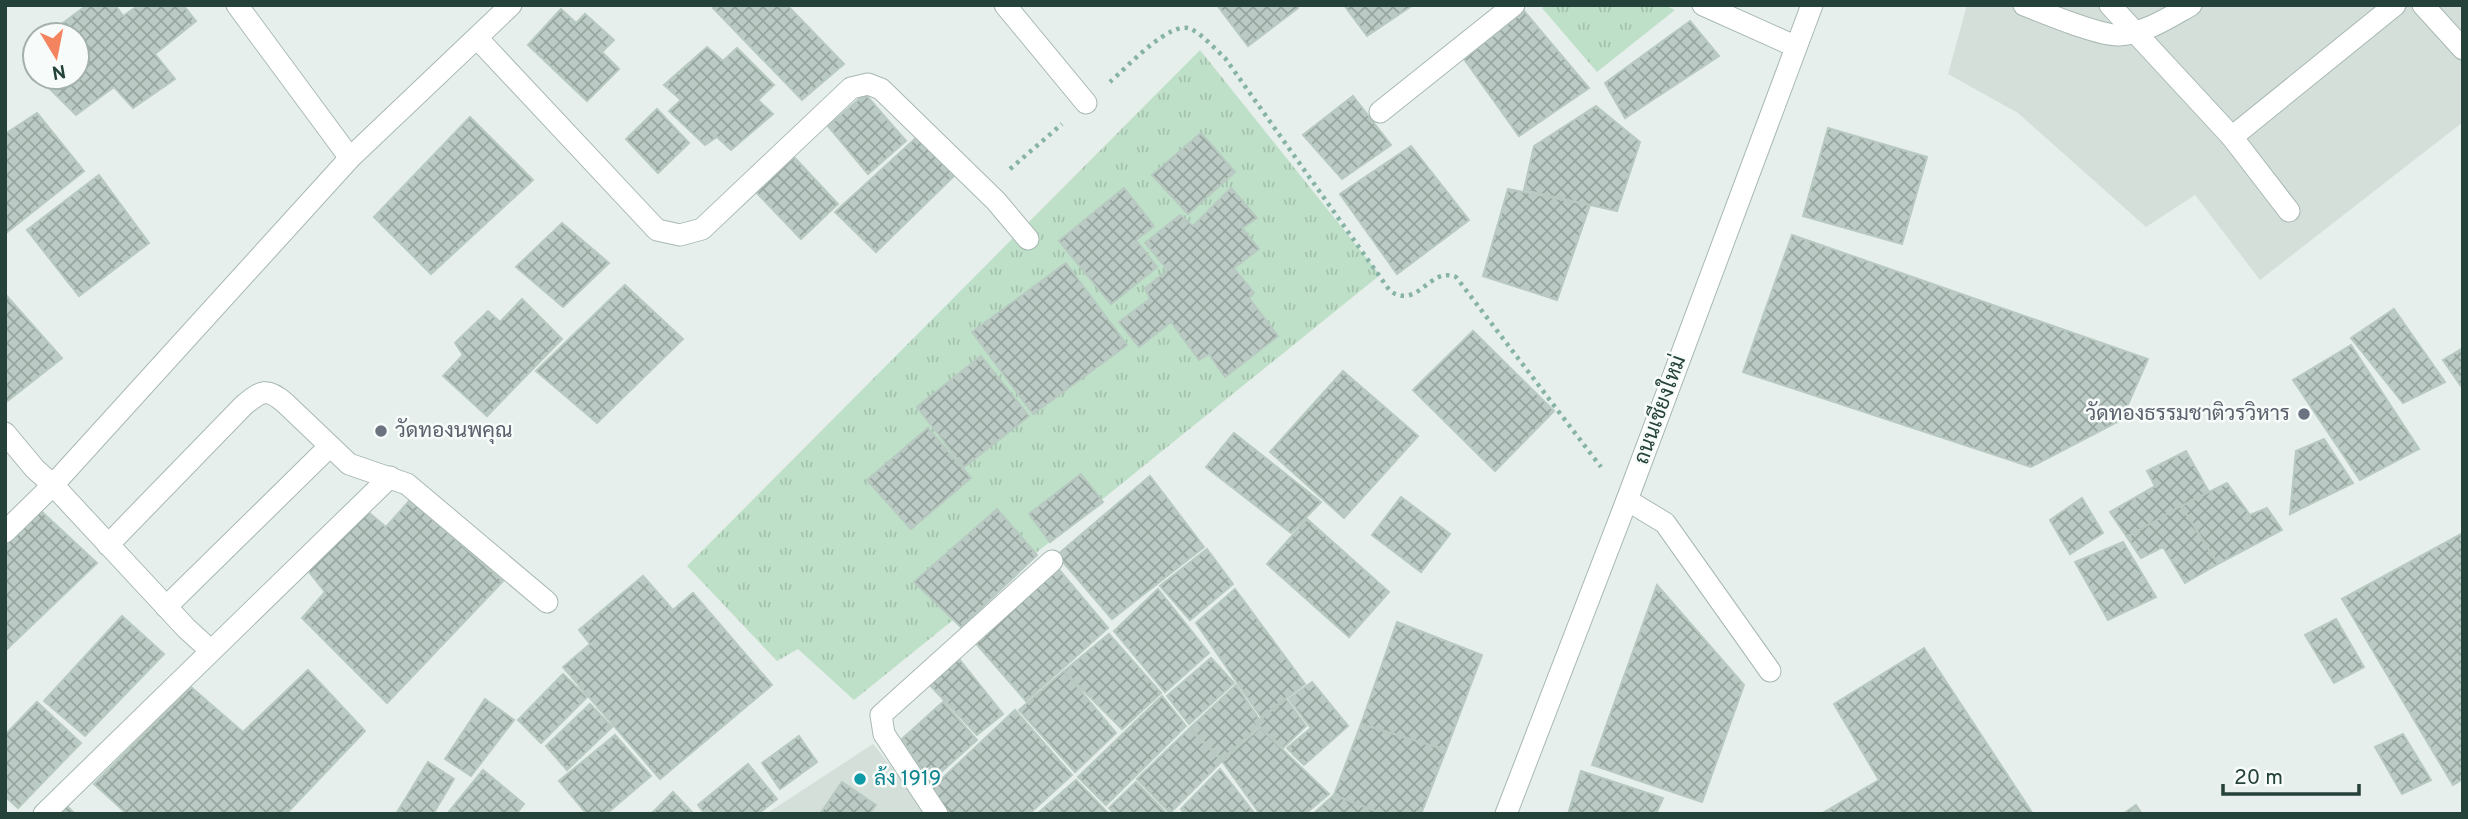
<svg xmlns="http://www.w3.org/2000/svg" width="2468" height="819" viewBox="0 0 2468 819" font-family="Overpass,Sarabun,sans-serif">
<defs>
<pattern id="grass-tufts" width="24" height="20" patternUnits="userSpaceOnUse" patternTransform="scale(1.75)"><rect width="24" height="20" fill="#bfe0c8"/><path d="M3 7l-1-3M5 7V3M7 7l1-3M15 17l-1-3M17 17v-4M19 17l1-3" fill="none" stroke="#a4c1ad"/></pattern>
<pattern id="building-cross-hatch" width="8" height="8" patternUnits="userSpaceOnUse" patternTransform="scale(1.75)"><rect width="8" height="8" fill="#bbcac4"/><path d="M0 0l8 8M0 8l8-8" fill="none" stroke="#98a6a0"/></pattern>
</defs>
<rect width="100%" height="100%" fill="#e6efeb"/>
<g fill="#d4dfda">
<path d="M1967 5H2463V122L2260 280 2195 195 2146 227 2018 113 1948 74Z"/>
<path d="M873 744 929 814H766Z"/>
</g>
<g fill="url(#grass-tufts)">
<path d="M1545 5H1664L1675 10 1597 72 1542 8Z"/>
<path d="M1200 50 1380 275 854 700 798 649 777 661 687 566Z"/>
</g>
<g fill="url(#building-cross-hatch)" stroke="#b8c9c2" stroke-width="2">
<path d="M87 5H115L123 16 139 5H183L196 21 155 54 175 79 133 108 114 87 76 115 42 81 47 77H77V50L80 47 77 43V35H72L63 23Z"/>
<path d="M716 5H787L844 64 802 100 713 8Z"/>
<path d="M1217 5H1296L1298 8 1248 46Z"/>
<path d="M1344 5H1413L1367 36Z"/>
<path d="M561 9 576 23 585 14 614 40 602 52 619 69 587 101 528 45Z"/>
<path d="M1524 11 1589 88 1519 136 1464 59Z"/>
<path d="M1690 21 1719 56 1625 118 1605 83Z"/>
<path d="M707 47 723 61 737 48 774 85 758 100 773 114 731 150 717 137 705 145 669 111 681 100 664 85Z"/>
<path d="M865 94 906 141 868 174 828 126Z"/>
<path d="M1353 96 1391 145 1342 179 1303 135Z"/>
<path d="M1596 106 1640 142 1617 211 1524 190 1534 146Z"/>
<path d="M657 109 689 143 658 173 626 139Z"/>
<path d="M37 113 84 171 5 234V134Z"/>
<path d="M470 117 533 180 431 274 374 217Z"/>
<path d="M1828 128 1927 157 1902 244 1803 216Z"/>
<path d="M1201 133 1235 172 1188 214 1152 175Z"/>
<path d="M918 136 957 173 876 252 835 212Z"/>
<path d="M1411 146 1469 220 1397 274 1340 194Z"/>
<path d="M794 157 838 204 801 239 756 192Z"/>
<path d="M99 175 149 243 79 296 27 230Z"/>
<path d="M1124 188 1154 226 1136 240 1157 267 1111 304 1059 241Z"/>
<path d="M1231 188 1257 218 1242 228 1259 249 1234 268 1254 293 1249 298 1278 336 1225 377 1209 354 1199 360 1171 322 1139 347 1119 322 1150 299 1145 288 1168 270 1145 243 1180 215 1193 226Z"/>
<path d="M1508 189 1590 205 1557 300 1483 276Z"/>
<path d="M562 223 609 263 563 307 516 267Z"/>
<path d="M1792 235 2148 359 2121 420 2031 467 1743 372Z"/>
<path d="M1066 263 1127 345 1033 414 972 332Z"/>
<path d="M625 285 683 339 597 423 536 371Z"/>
<path d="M5 294 62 358 5 403Z"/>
<path d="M522 299 562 339 487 416 443 376 463 355 455 343 488 311 500 322Z"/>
<path d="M2394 309 2445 382 2403 403 2351 338Z"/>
<path d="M1473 331 1554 411 1495 471 1413 390Z"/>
<path d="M2351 345 2419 449 2360 480 2293 380Z"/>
<path d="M2463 348V389L2443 360Z"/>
<path d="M981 356 1029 416 964 467 917 407Z"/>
<path d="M1343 371 1418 436 1344 518 1270 452Z"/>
<path d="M928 428 971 478 911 529 867 480Z"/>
<path d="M1234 433 1321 502 1291 533 1206 467Z"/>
<path d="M2324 439 2353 483 2290 514 2296 451Z"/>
<path d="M2186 451 2209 492 2127 537 2110 512 2155 486 2147 471Z"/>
<path d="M1081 474 1103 502 1050 542 1029 514Z"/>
<path d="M1150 476 1204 547 1112 619 1057 555Z"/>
<path d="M2227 483 2250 515 2267 508 2282 530 2218 564 2181 506Z"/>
<path d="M1401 497 1450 534 1421 572 1372 535Z"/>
<path d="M2082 498 2103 533 2070 554 2050 520Z"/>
<path d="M410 500 503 581 387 703 302 618 325 592 302 563 361 506 386 527Z"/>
<path d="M2181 506 2218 564 2185 583 2163 547 2141 558 2127 537Z"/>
<path d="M997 509 1037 555 961 627 914 582Z"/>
<path d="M41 511 97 563 5 651V545Z"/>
<path d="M1307 519 1389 592 1349 637 1267 564Z"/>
<path d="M2463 533V779L2453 785 2342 599Z"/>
<path d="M2123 542 2156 597 2108 620 2075 562Z"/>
<path d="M1207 549 1233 584 1190 620 1160 586Z"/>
<path d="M1056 566 1108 628 1026 701 973 640Z"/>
<path d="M643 576 673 610 693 593 772 685 660 779 563 667 590 644 579 630Z"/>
<path d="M1657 585 1744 685 1702 802 1592 765Z"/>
<path d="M1158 589 1209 653 1165 692 1114 631Z"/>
<path d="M1235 589 1305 684 1261 717 1196 623Z"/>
<path d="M122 616 164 654 85 736 44 701Z"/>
<path d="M2336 619 2364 667 2334 683 2305 635Z"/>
<path d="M1397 622 1482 655 1446 750 1361 724Z"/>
<path d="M1109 634 1161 693 1122 729 1064 671Z"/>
<path d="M1924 648 2033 814H1821L1879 780 1834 704Z"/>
<path d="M956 655 1003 714 977 735 926 681Z"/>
<path d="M1211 658 1234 683 1189 724 1167 696Z"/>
<path d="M308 670 365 731 286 814H127L94 784 191 687 243 732Z"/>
<path d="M1064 671 1116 733 1075 772 1019 710Z"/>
<path d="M563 674 587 697 541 743 518 720Z"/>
<path d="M1312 682 1348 726 1304 765 1287 748 1311 728 1289 699Z"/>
<path d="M1236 685 1259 719 1255 721 1258 727 1222 759 1190 728Z"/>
<path d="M1162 696 1186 726 1106 805 1078 777Z"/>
<path d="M485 699 514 720 471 776 445 759Z"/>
<path d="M1286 699 1306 726 1283 748 1256 723Z"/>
<path d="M37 702 81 743 18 808 5 796V735Z"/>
<path d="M943 702 977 740 930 782 902 739Z"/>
<path d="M590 704 612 727 567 770 546 746Z"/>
<path d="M1015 710 1072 775 1029 814H947L930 790Z"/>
<path d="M1361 724 1446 750 1421 814H1383L1334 795Z"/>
<path d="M1260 728 1329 794 1305 814H1260L1222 761Z"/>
<path d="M1189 729 1222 761 1170 813 1137 779Z"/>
<path d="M2403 734 2431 780 2402 794 2375 747Z"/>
<path d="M615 735 651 776 606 814H587L559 781Z"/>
<path d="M799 736 817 762 780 789 762 763Z"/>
<path d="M428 762 454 779 433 814H396Z"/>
<path d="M748 764 777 799 758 814H705L698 805Z"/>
<path d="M1220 769 1255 814H1185L1181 809Z"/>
<path d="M483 770 524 804 516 814H447Z"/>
<path d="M1581 771 1663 798 1656 814H1568Z"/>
<path d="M1076 780 1109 814H1037Z"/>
<path d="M842 782 876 805 869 814H820Z"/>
<path d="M1136 782 1167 814H1115L1109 808Z"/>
<path d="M673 792 694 814H651Z"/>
<path d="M1334 795 1383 814H1313Z"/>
<path d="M65 804 75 814H56Z"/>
<path d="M2136 805 2142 814H2123Z"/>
</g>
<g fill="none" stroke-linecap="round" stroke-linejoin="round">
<defs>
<g id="service">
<path d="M237 5 350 158"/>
<path d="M1005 5 1086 103"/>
<path d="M1703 5 1790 44 1798 41"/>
<path d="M2024 5C2045 13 2099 36 2119 35 2146 33 2168 18 2191 5"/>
<path d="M2110 5 2232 137 2395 5"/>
<path d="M2423 5 2463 49"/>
<path d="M478 39 657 230 680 235 702 229 851 88 868 84 881 89 996 201 1028 239"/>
<path d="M1380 112 1514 5"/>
<path d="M2232 137 2289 211"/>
<path d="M5 433 35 469 53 485 186 628 210 650"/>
<path d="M5 532 53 485 350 158 511 5"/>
<path d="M108 545 244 405C261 391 267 387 285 403L349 464 407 484 547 602"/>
<path d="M166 607 330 446"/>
<path d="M44 814 390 477"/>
</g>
<g id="minor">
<path d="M1627 500 1665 523 1770 671"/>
<path d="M937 814 884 734 881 715 1052 561"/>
<path d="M1506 814 1627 500 1812 5"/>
</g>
</defs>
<use href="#service" stroke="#a8b8b2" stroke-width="23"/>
<use href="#minor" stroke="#a8b8b2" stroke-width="23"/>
<g stroke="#86b3a5" stroke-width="4.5" stroke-dasharray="3.5 5" stroke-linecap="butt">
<path d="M1110 82C1126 68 1171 19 1191 29 1203 35 1215 49 1225 58L1390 291C1419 310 1429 266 1456 277L1601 467"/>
<path d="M1010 169 1062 124"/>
</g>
<use href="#service" stroke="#fff" stroke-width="21"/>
<use href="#minor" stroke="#fff" stroke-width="21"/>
</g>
<g fill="#6b7280" stroke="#f7fbf9" stroke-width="2.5">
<circle cx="2304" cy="414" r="7"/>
<circle cx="381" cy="431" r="7"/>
</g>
<circle fill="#0f9aa8" stroke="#f7fbf9" stroke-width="2.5" cx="860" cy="779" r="7"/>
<g text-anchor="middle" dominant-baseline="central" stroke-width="5" stroke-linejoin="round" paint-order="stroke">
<g font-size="21" fill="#24423a" stroke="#f7fbf9">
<text transform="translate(1661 410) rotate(-70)">ถนนเชียงใหม่</text>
</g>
<g font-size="21" fill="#5b616d" stroke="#f7fbf9" text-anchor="end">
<text x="2290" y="414">วัดทองธรรมชาติวรวิหาร</text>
<text x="395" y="431" text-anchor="start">วัดทองนพคุณ</text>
</g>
<g font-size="21" fill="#0d838f" stroke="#f7fbf9" text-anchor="start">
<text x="874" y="779">ล้ง 1919</text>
</g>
</g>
<rect width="2468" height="819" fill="none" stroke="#24423a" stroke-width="14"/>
<g transform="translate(56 56) rotate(170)"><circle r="33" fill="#f7fbf9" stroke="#a3b1ad" stroke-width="2"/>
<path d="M0-5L12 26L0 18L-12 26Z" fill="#f4845f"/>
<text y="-10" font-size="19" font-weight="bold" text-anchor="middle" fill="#24423a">N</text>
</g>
<path d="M2223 784v10h136v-10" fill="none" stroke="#24423a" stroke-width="3.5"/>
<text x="2234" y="784" font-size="21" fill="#24423a" stroke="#f7fbf9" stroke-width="5" paint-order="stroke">20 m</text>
</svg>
